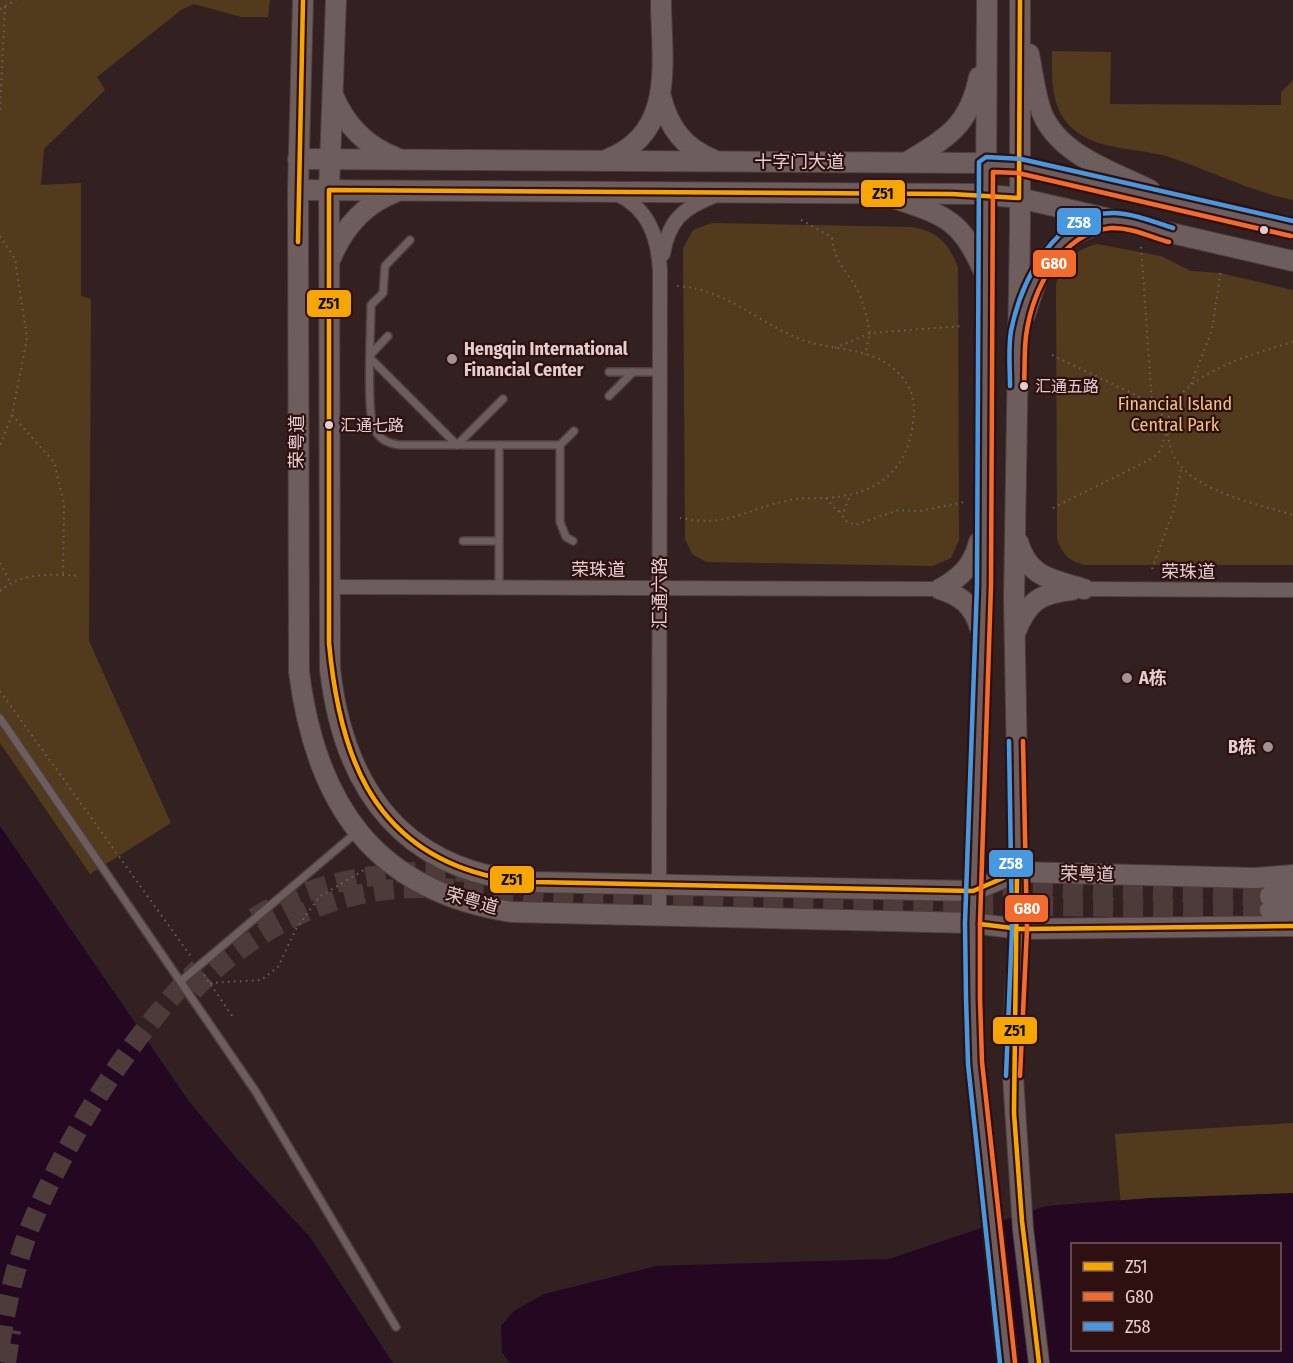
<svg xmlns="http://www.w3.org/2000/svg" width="1293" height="1363" viewBox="0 0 1293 1363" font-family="'Fira Sans Condensed','Noto Sans SC',sans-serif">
<rect width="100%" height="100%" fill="#322120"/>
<g fill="#523b1c">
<path d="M0 0H270L268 17H241L194 4 181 10 97 77 105 90 44 149 41 185 81 183V296L91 299 89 641 171 823 90 874 0 743Z"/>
<path d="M1052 51 1111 52 1110 104 1281 105V92L1293 80V200C1250 191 1213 172 1172 158 1140 147 1098 152 1072 128 1050 107 1052 79 1052 51Z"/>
<path d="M712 223 912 227C937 231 950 244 958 268L959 540 951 558 933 566 706 562 692 554 685 539 683 248 693 230Z"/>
<path d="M1097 244 1161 256 1191 271 1220 273 1293 290V565H1084C1069 561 1062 554 1057 539L1056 284C1063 261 1074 250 1097 244Z"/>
<path d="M1293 1123V1363L1280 1350V1244H1124L1115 1134Z"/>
</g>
<g fill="#240822" fill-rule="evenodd">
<path d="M0 826 188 1100 237 1159 310 1237 393 1363H0Z"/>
<path d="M1293 1193V1363H510L502 1352 501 1326 514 1311 544 1294 656 1266 889 1259 1046 1206 1150 1198ZM1072 1244H1280V1350H1072Z"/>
</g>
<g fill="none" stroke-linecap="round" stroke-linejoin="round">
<g stroke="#4d3b3a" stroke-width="20" stroke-dasharray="20 10" stroke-linecap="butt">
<path d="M1003 886 1270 896"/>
<path d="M254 918C320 876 396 869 473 872"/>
<path d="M193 991C242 938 314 898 386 890 461 882 538 900 614 901 833 903 1051 905 1270 910"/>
<path d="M0 1345C7 1300 18 1254 36 1213 73 1128 133 1033 199 968"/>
<path d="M6 1363 11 1330"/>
</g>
<defs>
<g id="lane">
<path d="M410 240 385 266 383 293 371 305C371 329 366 411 374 428 379 439 389 444 400 445H560L574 431"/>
<path d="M371 354 388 336"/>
<path d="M371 359 457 445 503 399"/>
<path d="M609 372H660"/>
<path d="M609 396 633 372"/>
<path d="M499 445V587"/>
<path d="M560 445V522L566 537 573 541"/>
<path d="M463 541H499"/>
<path d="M0 718 256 1092 396 1327"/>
<path d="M181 981 357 832"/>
</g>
<g id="street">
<path d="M617 194C649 209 658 237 660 271L659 916"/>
<path d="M663 254C669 220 683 208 714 196"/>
<path d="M329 587 940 589"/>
<path d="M1084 589 1293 590"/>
</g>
<g id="secondary">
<path d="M303 0 298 190 299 672C316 804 374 891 512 912L972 923 1020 929 1293 926"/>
<path d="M336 0 329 190 330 669C344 792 406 874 535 882L973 891 1017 872 1255 878 1293 875"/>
<path d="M987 0 984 585 972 923 973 998 975 1063 1008 1363"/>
<path d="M1020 0V227L1014 599 1020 929 1015 995 1013 1077 1023 1229 1039 1363"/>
<path d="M1029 54C1033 73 1035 95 1042 113 1059 155 1112 171 1150 190"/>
<path d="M333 95C345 124 366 146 395 157"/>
<path d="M661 97C669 128 684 148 714 160"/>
<path d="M298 159 982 163 1019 166 1293 229"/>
<path d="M608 159C677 132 661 60 661 0"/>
<path d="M907 162C948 137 969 126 979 77"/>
<path d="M298 190 980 194 1019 198 1293 261"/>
<path d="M896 199C948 216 961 221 984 272"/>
<path d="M331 258C344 227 364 204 396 192"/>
<path d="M1025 315C1044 256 1048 241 1110 220"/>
<path d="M1018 542C1029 578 1051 579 1084 589"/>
<path d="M940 589C961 577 973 566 979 542"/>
<path d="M940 589C961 596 973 605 980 628"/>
<path d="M1016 631C1028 601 1041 593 1072 590"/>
<path d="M1270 896 1293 894"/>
<path d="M1270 910 1293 911"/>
</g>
</defs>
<use href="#lane" stroke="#4d3e3d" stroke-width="10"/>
<use href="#street" stroke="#4d3e3d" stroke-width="16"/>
<use href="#secondary" stroke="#4d3e3d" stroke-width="22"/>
<g stroke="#6e6060" stroke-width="2" stroke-dasharray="1.5 4.5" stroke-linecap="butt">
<path d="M0 9 16 0"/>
<path d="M0 110 5 6"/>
<path d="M801 220 832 237C835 268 850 271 860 296 865 307 867 321 870 333L963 326"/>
<path d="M0 236 15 259 27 338 12 415 0 446"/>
<path d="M1141 247 1152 403"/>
<path d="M677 286C725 289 755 320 797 338 828 351 870 346 895 370 912 385 916 401 913 423 907 473 875 495 826 498 814 499 802 497 790 500 745 509 729 528 680 518"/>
<path d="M1293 342C1250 355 1159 378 1168 436 1170 452 1177 465 1190 475 1218 496 1260 505 1293 515"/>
<path d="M835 348 870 333 865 355"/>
<path d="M1052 355 1152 403 1160 410 1166 425"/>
<path d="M1191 384 1212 330 1221 269"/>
<path d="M12 415 54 462 64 504 63 575"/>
<path d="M826 498 837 511H844L850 496"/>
<path d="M1053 508 1153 458 1160 451 1166 434"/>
<path d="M839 511 846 521 855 525 899 510 920 511 964 502"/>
<path d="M0 563 10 582"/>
<path d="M1152 569 1174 509 1181 469"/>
<path d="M0 591C22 572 53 574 80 576"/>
<path d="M0 691 192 958"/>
<path d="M204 975 233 1017"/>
<path d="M210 983 261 980 278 967 296 929 319 897 364 870"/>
</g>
<use href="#lane" stroke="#6d5d5c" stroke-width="7"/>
<use href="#street" stroke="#6d5d5c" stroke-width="14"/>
<use href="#secondary" stroke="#6d5d5c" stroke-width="20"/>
<defs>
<g id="bus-1">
<path d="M1020 0 1019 198 952 194 329 190V643C339 750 369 845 485 875 501 879 519 880 535 882L973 891 1017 872 1014 1113 1022 1221 1039 1363"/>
<path d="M298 242 303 0"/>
<path d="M980 924 1020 929 1293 926"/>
</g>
<g id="bus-2">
<path d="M1024 386C1025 370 1024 352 1026 336 1032 291 1060 233 1111 228 1130 227 1151 237 1169 242"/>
<path d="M1020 1076 1027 929 1023 741"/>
<path d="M1015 1362 982 1062 980 998V923L991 585 993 172 1018 173 1291 236"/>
</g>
<g id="bus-3">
<path d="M1010 386C1010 368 1008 349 1011 331 1021 281 1055 211 1115 213 1135 214 1154 222 1173 228"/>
<path d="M1006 1076 1012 929 1009 741"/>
<path d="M1000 1363 968 1064 966 998 965 923 977 585 979 162 986 157 1021 159 1293 221"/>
</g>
</defs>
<use href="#bus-1" stroke="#2e1010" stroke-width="9"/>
<use href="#bus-2" stroke="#2e1010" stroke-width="9"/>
<use href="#bus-3" stroke="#2e1010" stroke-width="9"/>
<use href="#bus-1" stroke="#f7a600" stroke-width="4.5"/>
<use href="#bus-2" stroke="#f36c2b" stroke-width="4.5"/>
<use href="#bus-3" stroke="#4699e1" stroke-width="4.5"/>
</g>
<g fill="#e4cecd" stroke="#2e1010" stroke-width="2">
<circle cx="1264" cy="230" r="5"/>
<circle cx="1024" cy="386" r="5"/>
<circle cx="329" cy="425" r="5"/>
</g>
<g fill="#a69190" stroke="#2e1010" stroke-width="2">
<circle cx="452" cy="359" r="6"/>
<circle cx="1127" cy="678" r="6"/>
<circle cx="1268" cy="747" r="6"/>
</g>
<g text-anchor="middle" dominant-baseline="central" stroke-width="4.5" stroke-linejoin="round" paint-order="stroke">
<g font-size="16" fill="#e4cecd" stroke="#2e1010" text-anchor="start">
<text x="1035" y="386">汇通五路</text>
<text x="340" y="425">汇通七路</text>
</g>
<g font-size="18" fill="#e4cecd" stroke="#2e1010">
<text x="799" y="162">十字门大道</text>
<text transform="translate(297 442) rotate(-90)">荣粤道</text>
<text x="598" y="570">荣珠道</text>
<text x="1188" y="572">荣珠道</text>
<text transform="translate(660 593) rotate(-90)">汇通六路</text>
<text transform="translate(1087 874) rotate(1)">荣粤道</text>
<text transform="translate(472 901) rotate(16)">荣粤道</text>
</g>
<g font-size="18" font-weight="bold" fill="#e4cecd" stroke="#2e1010" text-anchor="start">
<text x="464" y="349">Hengqin International<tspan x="464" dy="21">Financial Center</tspan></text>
<text x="1139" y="678">A栋</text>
<text x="1256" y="747" text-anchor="end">B栋</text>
</g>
<g font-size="18" fill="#f0c383" stroke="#2e1010">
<text x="1175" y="404">Financial Island<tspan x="1175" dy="21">Central Park</tspan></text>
</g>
</g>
<g stroke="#2e1010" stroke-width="2">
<rect x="860" y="179" width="46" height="29" rx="6" fill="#f7a600"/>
<rect x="1056" y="207" width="46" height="29" rx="6" fill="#4699e1"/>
<rect x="1032" y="249" width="45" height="29" rx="6" fill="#f36c2b"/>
<rect x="306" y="289" width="46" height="29" rx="6" fill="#f7a600"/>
<rect x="988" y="849" width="46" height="29" rx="6" fill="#4699e1"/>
<rect x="489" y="865" width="46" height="29" rx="6" fill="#f7a600"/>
<rect x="1004" y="894" width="45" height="29" rx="6" fill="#f36c2b"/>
<rect x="992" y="1016" width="46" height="29" rx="6" fill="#f7a600"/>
</g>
<g font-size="16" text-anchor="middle" font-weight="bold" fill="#fff">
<text x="1079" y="228">Z58</text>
<text x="1054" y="269">G80</text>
<text x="1011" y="869">Z58</text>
<text x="1027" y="914">G80</text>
</g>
<g font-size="16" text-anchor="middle" font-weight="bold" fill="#111">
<text x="883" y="199">Z51</text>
<text x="329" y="309">Z51</text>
<text x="512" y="885">Z51</text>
<text x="1015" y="1036">Z51</text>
</g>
<rect x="1071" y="1243" width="210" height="108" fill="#2e1010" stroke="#775c5c" stroke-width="1.5"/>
<rect x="1083" y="1262" width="30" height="9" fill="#f7a600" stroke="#775c5c" stroke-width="1.5"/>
<text x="1125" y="1273" font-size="18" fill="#e4cecd">Z51</text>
<rect x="1083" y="1292" width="30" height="9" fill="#f36c2b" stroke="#775c5c" stroke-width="1.5"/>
<text x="1125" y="1303" font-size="18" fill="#e4cecd">G80</text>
<rect x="1083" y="1322" width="30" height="9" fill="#4699e1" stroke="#775c5c" stroke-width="1.5"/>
<text x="1125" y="1333" font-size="18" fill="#e4cecd">Z58</text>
</svg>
